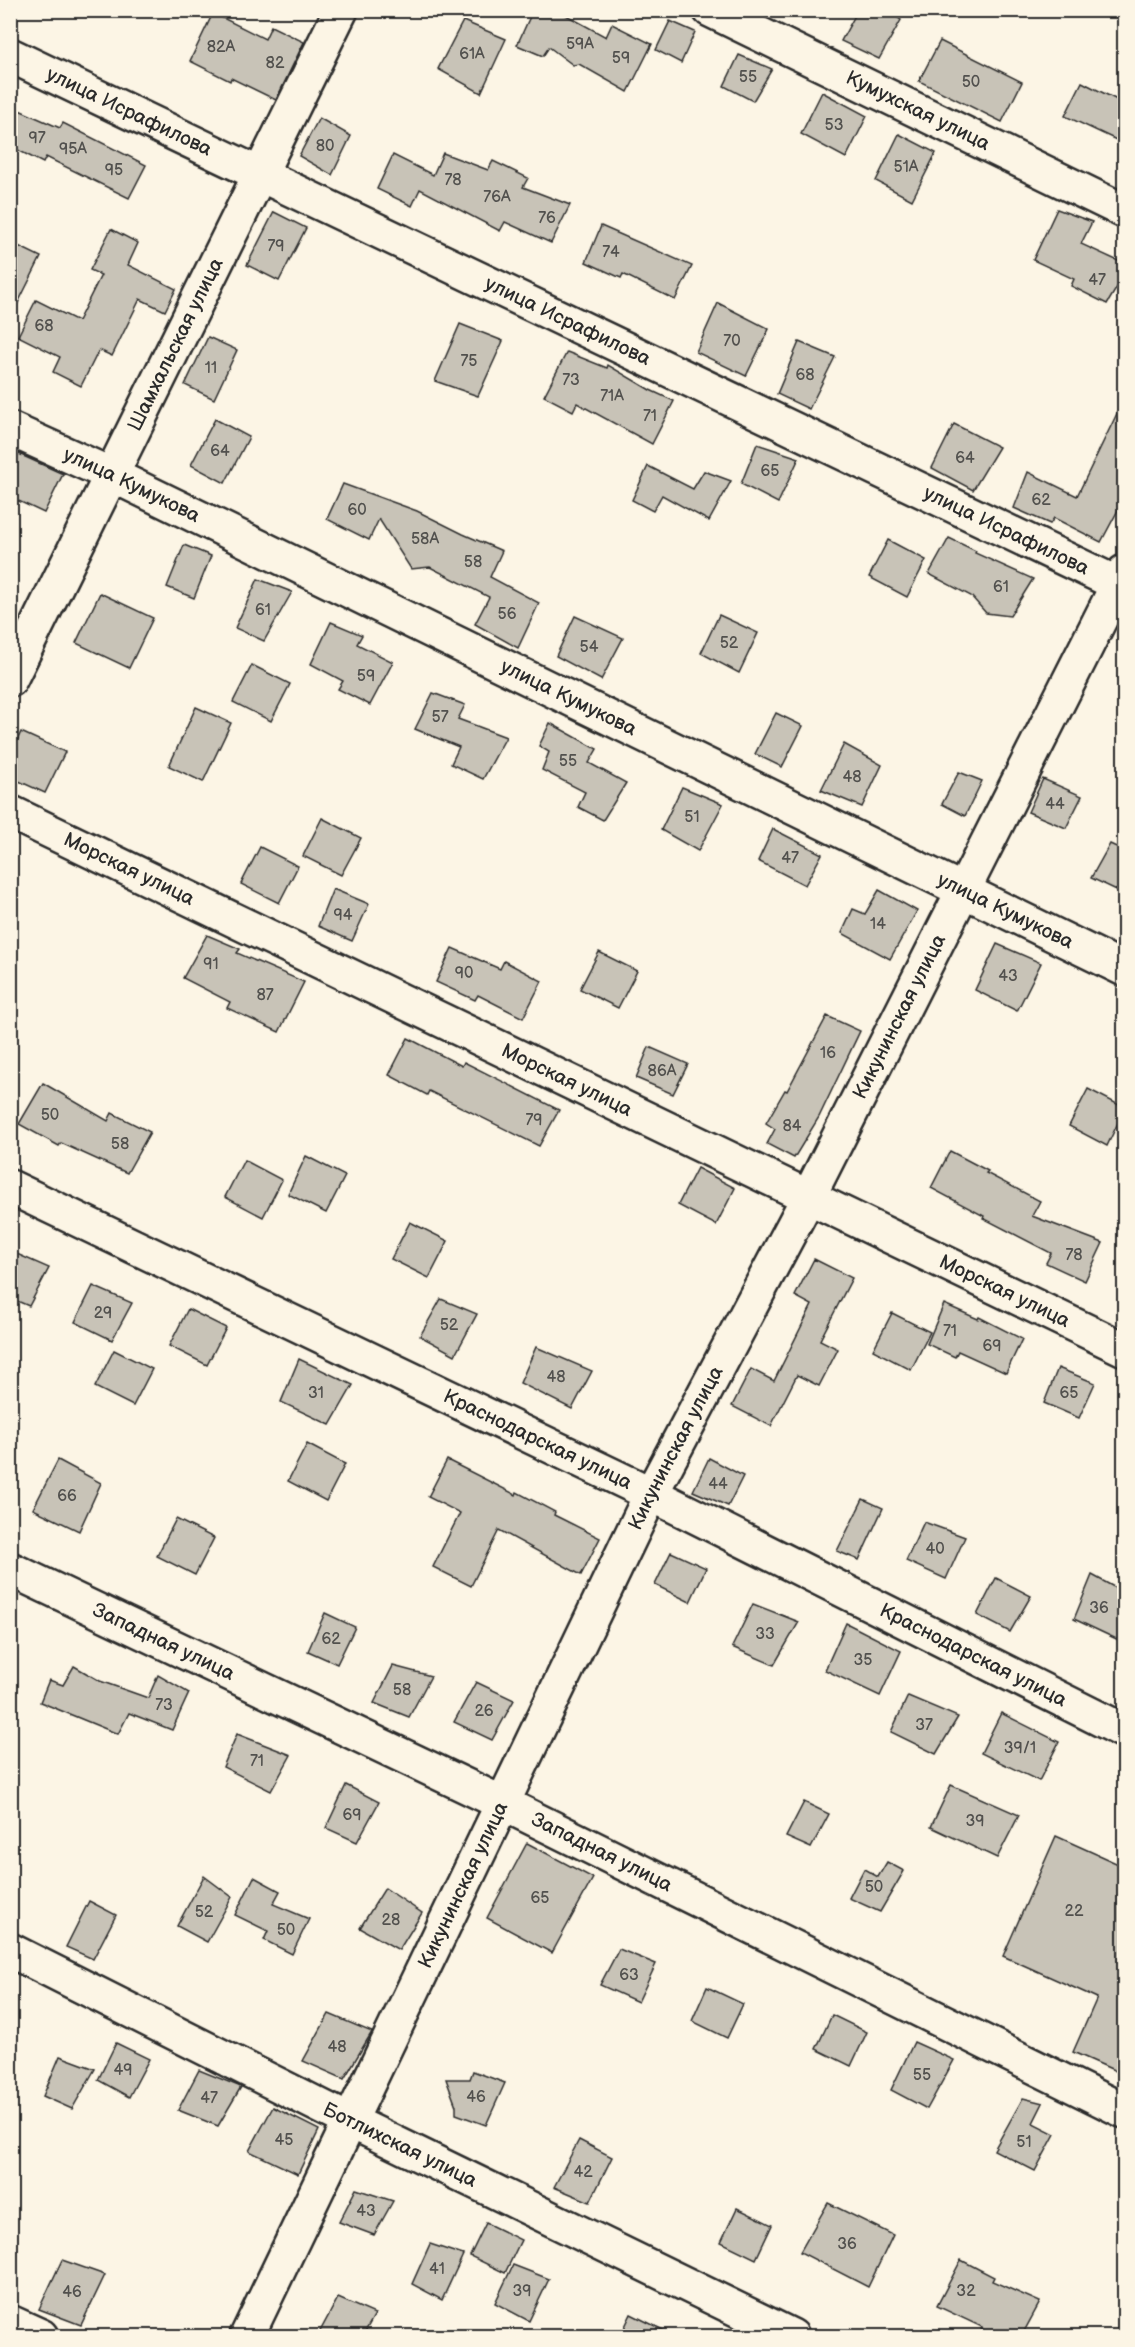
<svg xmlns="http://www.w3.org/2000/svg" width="1135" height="2347" viewBox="0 0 1135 2347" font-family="'Balsamiq Sans',sans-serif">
<rect width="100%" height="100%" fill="#fcf5e5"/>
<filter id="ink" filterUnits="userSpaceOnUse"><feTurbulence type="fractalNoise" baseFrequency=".0167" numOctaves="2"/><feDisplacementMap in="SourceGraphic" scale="12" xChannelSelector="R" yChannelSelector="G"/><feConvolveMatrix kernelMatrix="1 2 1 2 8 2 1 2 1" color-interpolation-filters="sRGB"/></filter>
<g filter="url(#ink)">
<g fill="#c8c3b7" stroke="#2b2b2b" stroke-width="1.5">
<path d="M533 10H557L606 37 612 24 652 44 628 92 579 64 573 65 549 47 543 56 517 45Z"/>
<path d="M858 10H886L901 20 879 59 841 41Z"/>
<path d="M213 13 265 39 271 26 304 42 276 100 231 78 230 81 190 61Z"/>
<path d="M463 21 506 39 481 93 438 69Z"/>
<path d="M670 21 695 32 681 63 656 50Z"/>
<path d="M940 41 1022 82 1002 122 919 81Z"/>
<path d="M739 55 772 69 753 101 724 86Z"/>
<path d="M1082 82 1125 104V144L1065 116Z"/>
<path d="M822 92 867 116 846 158 801 134Z"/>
<path d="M10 106 60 128 63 123 146 165 129 198 46 157 43 163 10 146Z"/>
<path d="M319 118 351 136 332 175 299 156Z"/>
<path d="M899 134 936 153 912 200 876 181Z"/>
<path d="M443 153 488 170 493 161 528 178 523 187 570 205 551 243 505 222 500 231 420 189 412 206 377 189 393 155 433 175Z"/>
<path d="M1057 209 1092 222 1081 244 1125 264V274L1107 304 1071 286 1074 279 1033 260Z"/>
<path d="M274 212 306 228 279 281 247 265Z"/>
<path d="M601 226 692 266 675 300 623 274 621 278 586 262Z"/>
<path d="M111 229 138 243 128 265 176 289 165 311 140 299 112 356 99 350 81 386 53 372 60 357 18 336 36 300 78 321 101 275 90 270Z"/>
<path d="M10 242 41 257 10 319Z"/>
<path d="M718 303 769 329 746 376 696 352Z"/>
<path d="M460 324 503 341 478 396 435 381Z"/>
<path d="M208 337 237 350 214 399 185 385Z"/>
<path d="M799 342 835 357 809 409 777 394Z"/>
<path d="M567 352 607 368 608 365 650 390 674 401 652 444 577 403 573 411 544 396Z"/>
<path d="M1125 397V497L1101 542 1054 518 1050 524 1014 508 1028 472 1077 496Z"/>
<path d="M215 419 249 437 225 483 191 465Z"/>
<path d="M954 424 999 447 973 490 932 468Z"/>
<path d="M757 444 799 458 778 503 741 484Z"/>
<path d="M10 450 63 474 44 513 10 497Z"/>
<path d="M648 466 693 489 704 471 731 481 709 521 662 495 653 511 632 500Z"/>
<path d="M343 484 417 511 463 534 502 551 490 577 539 603 518 648 475 624 489 597 430 567 411 569 379 519 369 540 327 519Z"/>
<path d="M949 538 976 551 975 553 1033 579 1010 616 986 613 971 596 929 574Z"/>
<path d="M888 540 926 560 907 597 869 577Z"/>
<path d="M184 545 211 556 194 598 167 587Z"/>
<path d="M258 579 292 592 264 641 235 628Z"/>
<path d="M100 593 153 618 129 668 76 643Z"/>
<path d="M719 615 758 633 739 673 701 653Z"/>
<path d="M575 616 623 638 601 680 556 656Z"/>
<path d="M331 622 362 635 357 644 393 662 370 705 338 689 343 681 311 664Z"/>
<path d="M252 665 290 684 271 721 233 702Z"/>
<path d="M433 693 465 705 458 719 506 737 483 779 451 764 459 747 415 729Z"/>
<path d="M196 707 231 723 203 782 169 766Z"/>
<path d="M776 713 803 726 782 767 755 754Z"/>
<path d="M550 723 597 749 589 763 626 783 603 820 578 807 585 792 542 770 549 752 539 746Z"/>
<path d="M21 732 65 752 45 793 10 777V756Z"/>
<path d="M844 744 882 765 862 807 821 790Z"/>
<path d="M959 772 982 781 965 816 942 804Z"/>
<path d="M1043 779 1082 796 1066 828 1028 812Z"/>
<path d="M682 787 723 804 698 851 661 830Z"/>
<path d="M322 818 361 838 341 875 303 856Z"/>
<path d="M773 829 822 854 805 885 758 861Z"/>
<path d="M1110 844 1125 851V894L1091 878Z"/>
<path d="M260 847 298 866 279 903 241 884Z"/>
<path d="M333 889 369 904 352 941 318 926Z"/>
<path d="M879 890 917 911 890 959 842 933 853 909 865 914Z"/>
<path d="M207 935 240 949 237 953 304 982 279 1032 227 1008 230 1002 183 978Z"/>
<path d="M997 944 1041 963 1017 1011 975 990Z"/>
<path d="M452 948 500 969 504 961 542 981 523 1018 478 995 475 1000 436 982Z"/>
<path d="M599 952 637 971 618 1008 580 989Z"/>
<path d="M827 1016 860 1031 819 1117 794 1158 767 1144 775 1129 766 1123 785 1090 787 1091Z"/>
<path d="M408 1038 462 1066 464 1062 559 1110 539 1146 429 1091 427 1095 389 1075Z"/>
<path d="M649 1047 688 1064 673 1094 636 1078Z"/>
<path d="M43 1083 108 1121 112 1113 150 1132 127 1173 61 1143 59 1146 19 1124Z"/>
<path d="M1088 1089 1125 1108 1107 1146 1069 1126Z"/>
<path d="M950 1151 988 1171 986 1173 1040 1201 1032 1216 1103 1243 1085 1281 1046 1263 1051 1253 983 1218 984 1216 931 1188Z"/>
<path d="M306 1156 345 1176 326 1213 288 1194Z"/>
<path d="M244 1160 282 1180 263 1217 225 1197Z"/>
<path d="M697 1168 735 1188 716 1225 678 1205Z"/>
<path d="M410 1222 448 1241 429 1278 391 1259Z"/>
<path d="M10 1251 49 1268 29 1306 10 1298Z"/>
<path d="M814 1259 852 1278 820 1340 838 1349 819 1386 797 1375 771 1426 732 1406 751 1369 774 1381 812 1305 795 1296Z"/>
<path d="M93 1286 132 1303 112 1340 75 1322Z"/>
<path d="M441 1299 477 1314 455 1355 420 1336Z"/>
<path d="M944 1304 978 1319 979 1317 1022 1339 1006 1373 958 1351 955 1357 927 1344Z"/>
<path d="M188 1309 226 1328 207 1365 169 1346Z"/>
<path d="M892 1313 930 1332 911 1370 873 1350Z"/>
<path d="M536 1347 592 1371 572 1409 520 1383Z"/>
<path d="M114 1350 152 1369 133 1406 95 1387Z"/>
<path d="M299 1359 353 1385 330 1425 281 1402Z"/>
<path d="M1058 1368 1095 1383 1079 1418 1044 1403Z"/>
<path d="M307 1444 345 1464 326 1501 288 1481Z"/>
<path d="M709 1458 743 1476 728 1506 693 1491Z"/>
<path d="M58 1460 101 1483 79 1531 33 1509Z"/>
<path d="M447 1460 516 1495 517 1492 555 1512 554 1515 600 1538 581 1575 499 1530 471 1586 433 1567 460 1513 428 1497Z"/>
<path d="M863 1499 883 1508 859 1560 837 1551Z"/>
<path d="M176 1519 214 1538 195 1575 157 1556Z"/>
<path d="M924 1522 965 1537 946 1579 906 1561Z"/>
<path d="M671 1552 706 1568 690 1602 655 1585Z"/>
<path d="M1092 1575 1125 1593V1643L1074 1619Z"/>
<path d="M996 1578 1031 1596 1010 1632 977 1615Z"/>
<path d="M753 1604 799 1622 774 1665 732 1647Z"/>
<path d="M325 1613 355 1627 337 1664 308 1651Z"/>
<path d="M846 1623 901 1651 880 1696 825 1670Z"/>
<path d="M74 1666 100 1681 148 1698 158 1675 189 1693 172 1730 129 1713 118 1734 40 1702 49 1680 63 1685Z"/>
<path d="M393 1666 431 1676 409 1717 374 1703Z"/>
<path d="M476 1682 514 1700 492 1740 454 1722Z"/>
<path d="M908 1696 958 1717 936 1754 891 1732Z"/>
<path d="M1001 1713 1059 1742 1039 1781 981 1753Z"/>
<path d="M237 1734 291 1755 271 1791 223 1767Z"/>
<path d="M346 1785 379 1802 357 1842 326 1828Z"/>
<path d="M951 1785 1019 1815 997 1858 931 1827Z"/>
<path d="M804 1802 829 1814 811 1848 786 1837Z"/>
<path d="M1056 1836 1125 1867V2075L1073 2052 1097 1998 1003 1956Z"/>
<path d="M527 1843 593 1878 552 1953 487 1918Z"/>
<path d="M887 1862 904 1871 880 1912 849 1898 864 1869 878 1877Z"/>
<path d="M204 1876 232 1897 207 1942 177 1926Z"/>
<path d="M254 1877 280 1891 273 1904 309 1919 292 1954 264 1940 268 1931 235 1915Z"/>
<path d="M385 1888 422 1913 399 1950 360 1928Z"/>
<path d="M89 1901 116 1915 93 1959 66 1947Z"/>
<path d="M619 1949 656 1964 638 2002 600 1985Z"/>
<path d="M707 1987 743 2004 727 2038 692 2021Z"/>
<path d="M329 2014 372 2032 344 2079 303 2061Z"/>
<path d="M832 2015 867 2032 851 2066 816 2049Z"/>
<path d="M914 2042 954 2060 927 2109 891 2090Z"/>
<path d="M116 2043 149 2059 129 2097 98 2080Z"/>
<path d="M60 2056 95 2069 72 2109 43 2096Z"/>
<path d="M199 2070 241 2087 218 2126 178 2110Z"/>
<path d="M473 2071 505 2083 486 2125 456 2114V2106L446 2079H470Z"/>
<path d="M1023 2098 1043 2103 1033 2123 1055 2134 1035 2171 994 2150Z"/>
<path d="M273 2107 319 2130 298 2174 249 2151Z"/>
<path d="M579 2140 612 2157 590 2202 554 2187Z"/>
<path d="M356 2189 393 2201 374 2235 339 2222Z"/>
<path d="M828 2203 893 2235 868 2287 800 2252Z"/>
<path d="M737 2208 772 2225 756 2259 721 2242Z"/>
<path d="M486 2223 521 2240 505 2273 470 2256Z"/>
<path d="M430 2244 463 2255 442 2300 412 2284Z"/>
<path d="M62 2260 105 2275 81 2325 39 2309Z"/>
<path d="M961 2260 994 2277 992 2281 1040 2302 1021 2337H995L981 2329 982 2327 937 2306Z"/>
<path d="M513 2265 549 2279 529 2321 495 2303Z"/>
<path d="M338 2298 375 2314 362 2337H317Z"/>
<path d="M631 2314 677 2337H620Z"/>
</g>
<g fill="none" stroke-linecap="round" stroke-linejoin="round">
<defs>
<g id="minor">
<path id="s1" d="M710 10 1124 211"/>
<path id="s2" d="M10 55 1124 587"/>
<path id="s3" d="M10 429 112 475 1124 969"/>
<path id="s4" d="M10 680 341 10"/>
<path id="s5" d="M10 812 1124 1349"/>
<path id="s6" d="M10 1187 651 1494 1124 1731"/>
<path id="s7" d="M10 1569 502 1803 1124 2111"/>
<path id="s8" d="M10 1950 350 2121 792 2336"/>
<path d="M10 2322 41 2336"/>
<path id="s9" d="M247 2336 651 1494 809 1196 1124 572"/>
</g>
</defs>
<use href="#minor" stroke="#2b2b2b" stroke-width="38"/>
<use href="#minor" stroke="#fcf5e5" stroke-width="33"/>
</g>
</g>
<g text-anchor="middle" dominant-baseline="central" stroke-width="5" stroke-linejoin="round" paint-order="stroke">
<g font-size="16" fill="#52514e">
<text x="580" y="44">59А</text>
<text x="221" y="47">82А</text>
<text x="472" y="54">61А</text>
<text x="621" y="58">59</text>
<text x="275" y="63">82</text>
<text x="748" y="77">55</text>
<text x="971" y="82">50</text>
<text x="834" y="125">53</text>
<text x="37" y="138">97</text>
<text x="325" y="146">80</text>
<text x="73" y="149">95А</text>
<text x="906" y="167">51А</text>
<text x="114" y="170">95</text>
<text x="453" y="180">78</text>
<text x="497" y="197">76А</text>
<text x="547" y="218">76</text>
<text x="276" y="246">79</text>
<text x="611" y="252">74</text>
<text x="1097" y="280">47</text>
<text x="44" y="326">68</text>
<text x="732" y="341">70</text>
<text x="469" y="361">75</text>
<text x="211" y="368">11</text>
<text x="805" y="375">68</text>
<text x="571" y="380">73</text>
<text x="612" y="396">71А</text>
<text x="650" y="416">71</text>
<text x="220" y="451">64</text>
<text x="965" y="458">64</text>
<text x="770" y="471">65</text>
<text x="1041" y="500">62</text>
<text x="357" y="510">60</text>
<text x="425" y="539">58А</text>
<text x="473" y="562">58</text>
<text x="1001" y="587">61</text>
<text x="263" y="610">61</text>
<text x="507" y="614">56</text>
<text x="729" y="643">52</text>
<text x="589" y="647">54</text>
<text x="366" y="676">59</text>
<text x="440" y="717">57</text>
<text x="568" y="761">55</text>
<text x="852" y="777">48</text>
<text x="1055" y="804">44</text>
<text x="692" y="817">51</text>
<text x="790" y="858">47</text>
<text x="343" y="915">94</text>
<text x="878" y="924">14</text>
<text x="211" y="964">91</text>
<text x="464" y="973">90</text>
<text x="1008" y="976">43</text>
<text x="265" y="995">87</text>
<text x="828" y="1053">16</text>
<text x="662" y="1071">86А</text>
<text x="50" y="1115">50</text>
<text x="534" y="1120">79</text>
<text x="792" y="1126">84</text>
<text x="120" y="1144">58</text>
<text x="1074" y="1255">78</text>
<text x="103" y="1313">29</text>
<text x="449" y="1325">52</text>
<text x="950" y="1331">71</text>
<text x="992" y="1346">69</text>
<text x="556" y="1377">48</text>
<text x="316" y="1393">31</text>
<text x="1069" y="1393">65</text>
<text x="718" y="1484">44</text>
<text x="67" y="1496">66</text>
<text x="935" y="1549">40</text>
<text x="1099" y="1608">36</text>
<text x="765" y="1634">33</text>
<text x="331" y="1639">62</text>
<text x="863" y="1660">35</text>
<text x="402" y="1690">58</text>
<text x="164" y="1705">73</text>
<text x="484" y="1711">26</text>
<text x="924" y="1725">37</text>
<text x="1020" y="1748">39/1</text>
<text x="257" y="1761">71</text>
<text x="352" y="1815">69</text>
<text x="975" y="1821">39</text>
<text x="874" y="1887">50</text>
<text x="540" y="1898">65</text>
<text x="1074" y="1911">22</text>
<text x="204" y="1912">52</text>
<text x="391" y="1920">28</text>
<text x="286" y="1930">50</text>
<text x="629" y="1975">63</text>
<text x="337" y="2047">48</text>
<text x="123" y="2070">49</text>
<text x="922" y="2075">55</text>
<text x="476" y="2097">46</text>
<text x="209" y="2098">47</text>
<text x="284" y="2140">45</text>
<text x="1024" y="2142">51</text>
<text x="583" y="2172">42</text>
<text x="366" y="2211">43</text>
<text x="847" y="2244">36</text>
<text x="437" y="2269">41</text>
<text x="522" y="2291">39</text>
<text x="966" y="2291">32</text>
<text x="72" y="2292">46</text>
</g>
<g font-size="20" fill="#2b2b2b" stroke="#fcf5e5">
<text stroke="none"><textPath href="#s1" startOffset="231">Кумухская улица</textPath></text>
<text stroke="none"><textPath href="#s2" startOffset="132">улица Исрафилова</textPath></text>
<text stroke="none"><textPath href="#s2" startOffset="618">улица Исрафилова</textPath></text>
<text stroke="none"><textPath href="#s4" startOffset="374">Шамхальская улица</textPath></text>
<text stroke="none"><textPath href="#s3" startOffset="134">улица Кумукова</textPath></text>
<text stroke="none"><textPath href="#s2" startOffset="1104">улица Исрафилова</textPath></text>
<text stroke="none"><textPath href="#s3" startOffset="620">улица Кумукова</textPath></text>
<text stroke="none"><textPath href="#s5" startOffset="132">Морская улица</textPath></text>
<text stroke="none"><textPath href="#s3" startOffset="1106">улица Кумукова</textPath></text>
<text stroke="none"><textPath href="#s9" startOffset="1472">Кикунинская улица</textPath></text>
<text stroke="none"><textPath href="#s5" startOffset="618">Морская улица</textPath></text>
<text stroke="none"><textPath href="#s5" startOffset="1104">Морская улица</textPath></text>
<text stroke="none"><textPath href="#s6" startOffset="585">Краснодарская улица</textPath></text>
<text stroke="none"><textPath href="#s9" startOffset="986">Кикунинская улица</textPath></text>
<text stroke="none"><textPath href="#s7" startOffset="170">Западная улица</textPath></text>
<text stroke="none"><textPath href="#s6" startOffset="1071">Краснодарская улица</textPath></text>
<text stroke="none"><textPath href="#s7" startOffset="656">Западная улица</textPath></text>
<text stroke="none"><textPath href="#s9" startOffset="500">Кикунинская улица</textPath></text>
<text stroke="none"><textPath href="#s8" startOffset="436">Ботлихская улица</textPath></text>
</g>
</g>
<rect width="1135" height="2347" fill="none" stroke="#fcf5e5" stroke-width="36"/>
<rect x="18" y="18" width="1099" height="2311" fill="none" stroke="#2b2b2b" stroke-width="2" filter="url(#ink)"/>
</svg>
